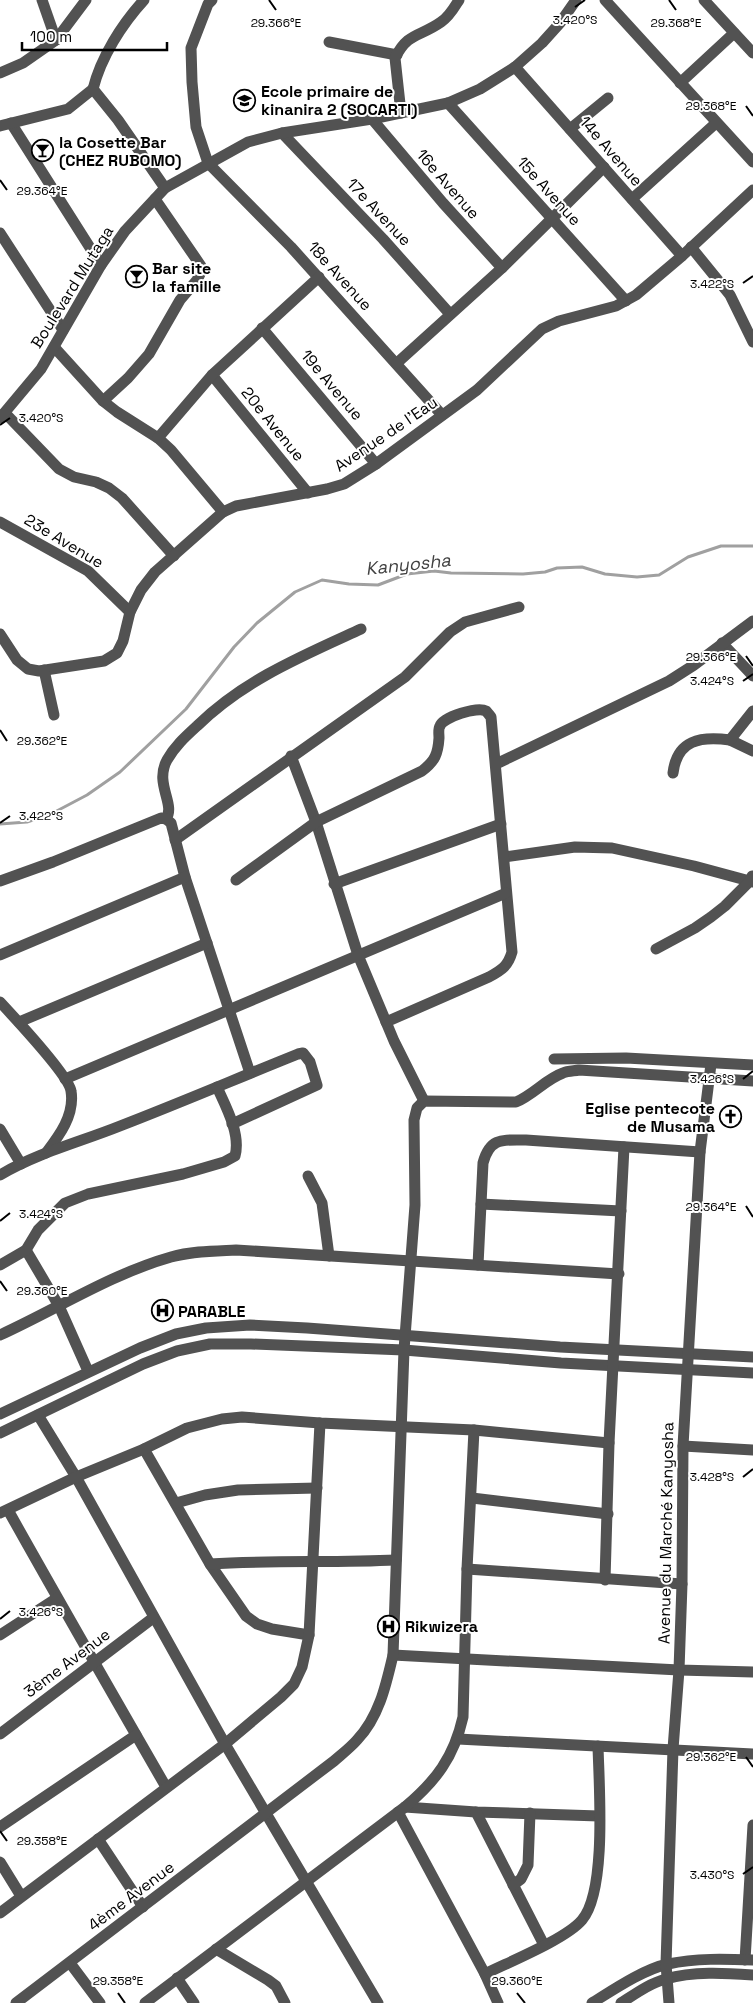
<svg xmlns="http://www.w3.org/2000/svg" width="753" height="2003" viewBox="0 0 753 2003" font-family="'Space Grotesk',sans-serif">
<rect width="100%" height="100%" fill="#fff"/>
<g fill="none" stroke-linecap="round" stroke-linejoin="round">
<path stroke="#a0a0a0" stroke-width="3" d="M0 824 27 822 51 814 87 795 120 772 186 709 234 647 257 623 295 592 322 580 349 584 378 585 407 574 434 571 451 573 523 574 545 572 557 568 582 567 605 574 637 577 659 575 688 557 721 546H753"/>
<g stroke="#525252" stroke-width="11">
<path d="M42 0 56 40"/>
<path d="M212 0 208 4 191 48 192 82 196 127 208 163 291 247 442 415"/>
<path d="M605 0 753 162"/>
<path d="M704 0 753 53"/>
<path d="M329 42 397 55"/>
<path d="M515 67 682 256"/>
<path d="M0 73 23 63 56 40 86 0"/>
<path d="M680 83 734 33"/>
<path d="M93 89C101 57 122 24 144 0"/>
<path d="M448 103 626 301"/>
<path d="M401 113 395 58C408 32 420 37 441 22 449 17 454 8 459 0"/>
<path d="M372 119 443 203 502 268"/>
<path d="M11 123 101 265"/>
<path d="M0 126 68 109 93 89 118 120 165 188"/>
<path d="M570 129 608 98"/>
<path d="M282 133 383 239 450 314"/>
<path d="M632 199 716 123"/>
<path d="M0 233 63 330"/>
<path d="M691 247 730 295 753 342"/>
<path d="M262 328 376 464"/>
<path d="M54 347 103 401 117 412 158 438 171 450 223 512"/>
<path d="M397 363 502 268 604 167"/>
<path d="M212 375 308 493"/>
<path d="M103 401 128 378 149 354 180 300 197 280 200 274 201 266 155 199"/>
<path d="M5 413 59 469 74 477 96 482 109 488 122 498 174 556"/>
<path d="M0 418 41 369 101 265 125 231 165 188 248 142 282 133 372 119 448 103 480 89 515 67 542 43 560 23 576 0"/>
<path d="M158 438 212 375 319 277"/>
<path d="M0 522 88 571 130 612"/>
<path d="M0 634 17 660 28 669 39 671 104 661 117 653 123 641 130 612 141 590 155 572 223 512 236 506 327 489 344 484 376 464 477 390 542 329 559 321 616 306 636 295 682 256 753 190"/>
<path d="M722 643 753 676"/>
<path d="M44 670 54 715"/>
<path d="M730 740 753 751"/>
<path d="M291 756 316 822 358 955 394 1041 424 1101"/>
<path d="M496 764 669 681 694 665 753 621"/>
<path d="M673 773C677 740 700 736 730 740L753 711"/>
<path d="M166 819C176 804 154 784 167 760 175 746 185 737 197 726 244 680 302 656 361 629"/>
<path d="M175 840 405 677 450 632 465 622 519 607"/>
<path d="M504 857 575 847 612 848 694 866 753 882"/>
<path d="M236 880 316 822 422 771C435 761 438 754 439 738 439 734 438 729 440 726 443 717 478 706 486 711 487 712 491 717 491 717L512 952C508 966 502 970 489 977L386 1022"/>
<path d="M0 881 53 862 161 818 166 819 171 823 185 877 250 1073"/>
<path d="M334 884 501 824"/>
<path d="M656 949 695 928 711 917 725 906 750 881 752 876"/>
<path d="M0 955 185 877"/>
<path d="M0 1002C13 1016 69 1076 71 1091 75 1115 59 1136 46 1153"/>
<path d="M19 1022 207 943"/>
<path d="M554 1059 626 1058 753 1065"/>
<path d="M65 1079 506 893"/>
<path d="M0 1129 21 1164"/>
<path d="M0 1175C37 1153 80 1142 120 1126 180 1103 238 1078 298 1054L303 1053 310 1062 317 1085 232 1124"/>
<path d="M308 1176 322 1203 329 1256"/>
<path d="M481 1204 621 1211"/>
<path d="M26 1250 59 1306 88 1371"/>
<path d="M0 1265 26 1250 38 1230 65 1203 88 1194 183 1174 224 1162 235 1156C241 1134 226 1107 217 1087"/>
<path d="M478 1265 483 1163C490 1137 503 1140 526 1140L700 1152"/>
<path d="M0 1335C57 1309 111 1274 171 1257 192 1251 215 1251 236 1250L619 1274"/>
<path d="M0 1414 140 1348 176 1334 206 1328 250 1325 307 1328 560 1347 753 1357"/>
<path d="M38 1415 76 1477 225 1744 378 2003"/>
<path d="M0 1433 143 1364 177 1351 210 1344H251L404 1350 561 1363 753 1373"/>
<path d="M683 1446 753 1450"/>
<path d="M144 1449 210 1564 246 1616 257 1624 272 1629 309 1635"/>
<path d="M472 1498 608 1514"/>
<path d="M176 1503 205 1495 238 1490 317 1488"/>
<path d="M8 1510C60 1603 113 1695 166 1787"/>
<path d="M0 1513 76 1477 144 1449 187 1428 222 1419 242 1417 320 1423 474 1430 609 1443"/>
<path d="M210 1564C272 1560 334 1563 396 1560"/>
<path d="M467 1569 682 1584"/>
<path d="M605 1580 609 1443 624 1147"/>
<path d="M0 1635 57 1598"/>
<path d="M393 1655 679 1670 753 1672"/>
<path d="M0 1734 153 1618"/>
<path d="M458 1739 753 1754"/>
<path d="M405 1807 476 1812 599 1816"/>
<path d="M398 1812 485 1974 498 2003"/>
<path d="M476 1812 544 1945"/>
<path d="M0 1827 136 1735"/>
<path d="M98 1839 143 1907"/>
<path d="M0 1862 21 1896"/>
<path d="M513 1885 521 1879 528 1865 530 1813"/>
<path d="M0 1913 225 1744 281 1697 294 1684 302 1667 309 1635 320 1423"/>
<path d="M216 1949 268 1980 276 1986 285 2003"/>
<path d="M745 1960 753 1825"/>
<path d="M70 1963 100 2003"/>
<path d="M485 1974C509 1962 566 1939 582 1920 607 1891 599 1786 598 1746"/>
<path d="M177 1978 194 2003"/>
<path d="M16 2003 334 1761C342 1754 351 1747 357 1740 379 1717 386 1685 393 1655L404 1350 415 1205 414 1120 417 1108 424 1101 516 1102C533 1095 546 1079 563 1073 568 1071 574 1071 579 1070L753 1081"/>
<path d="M145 2003 405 1807C436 1781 454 1757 463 1717L467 1569 474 1430"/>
<path d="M592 2003C613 1990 644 1969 668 1964 696 1958 725 1959 753 1960"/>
<path d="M621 2003C635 1994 650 1983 666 1979 693 1971 725 1973 753 1975"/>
<path d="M669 2003 666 1964 673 1749 679 1670 682 1584 683 1446 700 1152 711 1064"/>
</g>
</g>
<path fill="none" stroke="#000" stroke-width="2" d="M269 0 276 10M669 0 676 10M575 7 585 0M746 106 753 116M0 180 7 190M743 283 753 276M0 425 10 418M746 656 753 666M743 681 753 674M0 730 7 741M0 823 10 816M743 1079 753 1071M746 1206 753 1217M0 1221 10 1213M0 1281 7 1291M743 1477 753 1469M0 1619 10 1611M746 1757 753 1767M0 1831 7 1841M743 1874 753 1867M118 1993 125 2003M517 1993 525 2003"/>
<defs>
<symbol id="school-ring" viewBox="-11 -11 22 22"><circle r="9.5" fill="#fff" stroke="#000" stroke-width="1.5"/><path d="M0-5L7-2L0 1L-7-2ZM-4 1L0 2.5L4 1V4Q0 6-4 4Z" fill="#000"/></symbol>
<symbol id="bar-ring" viewBox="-11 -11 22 22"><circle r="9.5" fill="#fff" stroke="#000" stroke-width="1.5"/><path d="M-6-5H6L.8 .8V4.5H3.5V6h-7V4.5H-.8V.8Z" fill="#000"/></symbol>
<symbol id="church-ring" viewBox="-11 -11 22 22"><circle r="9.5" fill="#fff" stroke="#000" stroke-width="1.5"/><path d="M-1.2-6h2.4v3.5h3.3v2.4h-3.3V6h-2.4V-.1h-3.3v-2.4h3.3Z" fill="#000"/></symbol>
<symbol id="hospital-ring" viewBox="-11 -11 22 22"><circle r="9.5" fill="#fff" stroke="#000" stroke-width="1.5"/><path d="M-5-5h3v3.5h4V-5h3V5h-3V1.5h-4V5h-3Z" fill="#000"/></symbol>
</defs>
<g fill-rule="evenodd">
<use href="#school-ring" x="232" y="88" width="25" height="25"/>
<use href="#bar-ring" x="30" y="138" width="25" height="25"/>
<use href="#bar-ring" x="124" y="264" width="25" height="25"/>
<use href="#church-ring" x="718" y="1104" width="25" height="25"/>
<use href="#hospital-ring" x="150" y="1298" width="25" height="25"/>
<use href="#hospital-ring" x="376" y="1614" width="25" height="25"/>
</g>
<g text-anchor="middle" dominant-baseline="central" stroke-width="4" stroke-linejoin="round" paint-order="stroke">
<g font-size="16" font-weight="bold" fill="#000" stroke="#fff" text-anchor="start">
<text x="261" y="91">Ecole primaire de<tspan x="261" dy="18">kinanira 2 (SOCARTI)</tspan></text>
<text x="59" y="142">la Cosette Bar<tspan x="59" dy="18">(CHEZ RUBOMO)</tspan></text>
<text x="152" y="268">Bar site<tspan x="152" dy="18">la famille</tspan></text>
<text x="715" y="1108" text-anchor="end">Eglise pentecote<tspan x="715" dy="18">de Musama</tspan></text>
<text x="178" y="1311">PARABLE</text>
<text x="405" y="1626">Rikwizera</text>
</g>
<g font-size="16" fill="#000" stroke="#fff">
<text transform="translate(611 151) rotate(49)">14e Avenue</text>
<text transform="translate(448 184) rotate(49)">16e Avenue</text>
<text transform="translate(549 191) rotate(48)">15e Avenue</text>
<text transform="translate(379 212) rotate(47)">17e Avenue</text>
<text transform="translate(340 276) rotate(48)">18e Avenue</text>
<text transform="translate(72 287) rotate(-58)">Boulevard Mutaga</text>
<text transform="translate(332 385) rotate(50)">19e Avenue</text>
<text transform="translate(273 424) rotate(51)">20e Avenue</text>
<text transform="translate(386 434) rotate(-34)">Avenue de l'Eau</text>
<text transform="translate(64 541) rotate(31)">23e Avenue</text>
<text transform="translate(666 1533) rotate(-89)">Avenue du Marché Kanyosha</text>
<text transform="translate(67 1663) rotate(-37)">3ème Avenue</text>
<text transform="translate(131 1896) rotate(-37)">4ème Avenue</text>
</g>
<g font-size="18" font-style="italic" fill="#414141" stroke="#fff">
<text transform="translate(408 564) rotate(-6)">Kanyosha</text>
</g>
</g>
<g font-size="12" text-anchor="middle" fill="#000" stroke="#fff" stroke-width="4" stroke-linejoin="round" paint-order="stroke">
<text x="575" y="24">3.420°S</text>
<text x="276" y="27">29.366°E</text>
<text x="676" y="27">29.368°E</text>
<text x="711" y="110">29.368°E</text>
<text x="42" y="195">29.364°E</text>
<text x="712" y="288">3.422°S</text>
<text x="41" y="422">3.420°S</text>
<text x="711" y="661">29.366°E</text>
<text x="712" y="685">3.424°S</text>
<text x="42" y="745">29.362°E</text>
<text x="41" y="820">3.422°S</text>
<text x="712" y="1083">3.426°S</text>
<text x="711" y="1211">29.364°E</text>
<text x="41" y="1218">3.424°S</text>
<text x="42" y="1295">29.360°E</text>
<text x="712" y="1481">3.428°S</text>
<text x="41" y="1616">3.426°S</text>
<text x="711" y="1761">29.362°E</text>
<text x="42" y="1845">29.358°E</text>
<text x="712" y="1879">3.430°S</text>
<text x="118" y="1985">29.358°E</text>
<text x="517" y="1985">29.360°E</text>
</g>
<path d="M22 42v8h145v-8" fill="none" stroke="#000000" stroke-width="2.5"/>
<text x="30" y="42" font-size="15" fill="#000000" stroke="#ffffff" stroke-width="4" paint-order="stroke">100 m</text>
</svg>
